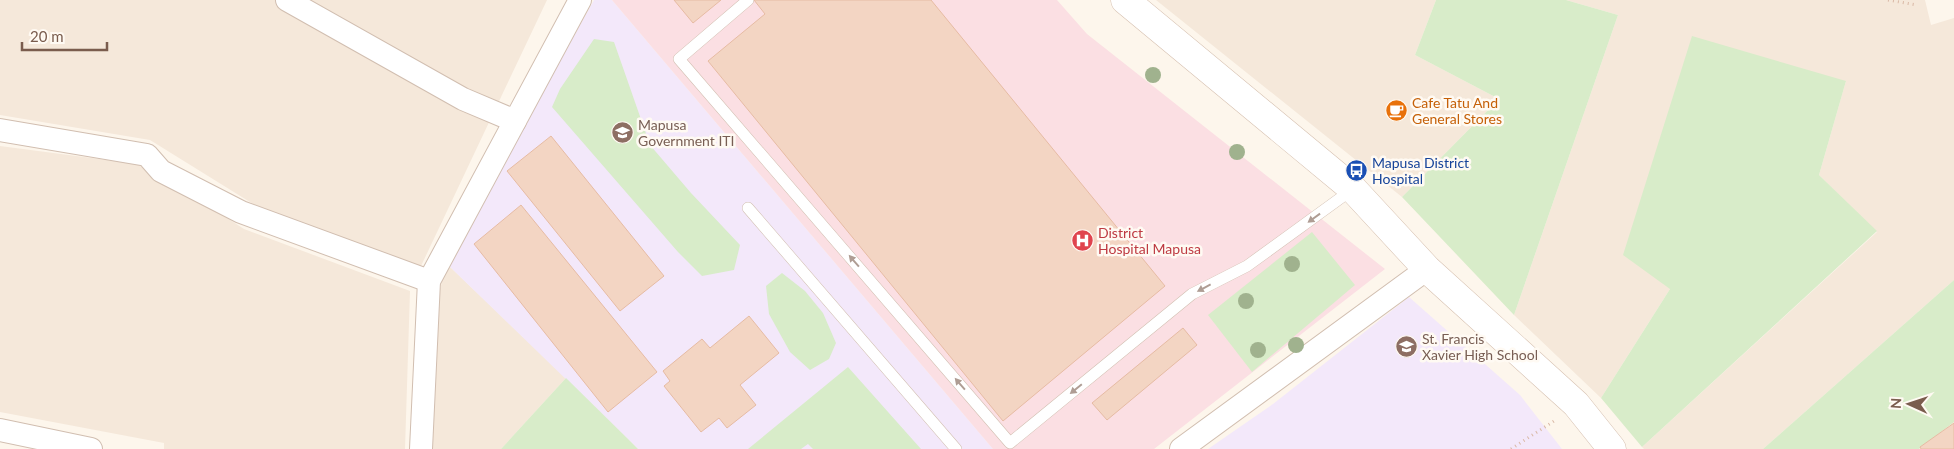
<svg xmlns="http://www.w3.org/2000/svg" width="1954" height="449" viewBox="0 0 1954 449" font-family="Lato,sans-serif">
<rect width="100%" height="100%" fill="#fdf6ec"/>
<g fill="#f5e8da">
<path d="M0 0H547L421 266 258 207 150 140 0 115Z"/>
<path d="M1156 0H1436L1415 55 1499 99 1402 197Z"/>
<path d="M1566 0H1925L1931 25 1954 18V280L1763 449H1644L1642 447 1877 232 1819 175 1846 81 1670 289 1601 398 1514 315 1618 15Z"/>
<path d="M0 146 145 165 244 229 410 291 405 449H164V443L0 412Z"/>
<path d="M447 264 566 378 501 449H431L436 303Z"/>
</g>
<g fill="#f3e8fa">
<path d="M594 0H612L993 449H638L447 264Z"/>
<path d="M1409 297 1520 395 1562 449H1208L1273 404Z"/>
</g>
<path fill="#fbdfe3" d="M612 0H1057L1087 34 1385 269 1154 449H993Z"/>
<g fill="#d8ecc9">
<path d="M1436 0H1566L1618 15 1514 315 1402 197 1499 99 1415 55Z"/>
<path d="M1692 36 1846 81 1819 175 1877 231 1642 447 1601 398 1670 289 1623 255Z"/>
<path d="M594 39 614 42 650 145 691 193 740 245 734 270 702 276 678 252 552 107 560 89Z"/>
<path d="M1312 232 1355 285 1252 372 1208 315Z"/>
<path d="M782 273 805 291 823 313 836 343 829 359 810 370 790 352 769 314 766 286Z"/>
<path d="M1954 280V422L1919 449H1763Z"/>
<path d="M848 367 921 449H813L808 444 801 449H748Z"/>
<path d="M566 378 628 439 638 449H501Z"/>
</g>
<g fill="#f3d5c3" stroke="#e6bba3">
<path d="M674 0H721L693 23Z"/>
<path d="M754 0H931L1165 286 1003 421 708 61 765 14Z"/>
<path d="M551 136 664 276 620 311 507 171Z"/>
<path d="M521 205 657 372 608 412 474 244Z"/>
<path d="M749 316 779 353 740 385 756 405 727 428 719 418 701 432 664 386 670 381 663 371 702 339 710 348Z"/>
<path d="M1183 328 1197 345 1107 420 1092 403Z"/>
<path d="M1954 423V449H1921L1920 447Z"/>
</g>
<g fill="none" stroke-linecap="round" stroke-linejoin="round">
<defs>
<g id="service">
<path d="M748 0 679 59 1010 443 1192 294 1247 266 1353 189"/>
<path d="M748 208 956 449"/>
</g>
<g id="minor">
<path d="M287 0 463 99 515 121"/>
<path d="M0 130 147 155 161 171 241 212 429 281"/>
<path d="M0 430 91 449"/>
<path d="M421 449 429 281 580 0"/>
<path d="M1181 449 1427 269"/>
</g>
<path id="secondary" d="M1125 0 1353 189 1427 269 1576 404 1612 449"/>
</defs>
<use href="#service" stroke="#d1beb0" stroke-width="12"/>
<use href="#minor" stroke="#d1beb0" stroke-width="24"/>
<use href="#secondary" stroke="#d6c0b0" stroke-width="29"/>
<g stroke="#d9b8a5" stroke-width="3" stroke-dasharray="1 4" stroke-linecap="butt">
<path d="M1888 0 1917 5"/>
<path d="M1511 449 1554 421"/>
</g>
<use href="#service" stroke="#fff" stroke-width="11"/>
<use href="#minor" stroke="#fff" stroke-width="22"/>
<use href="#secondary" stroke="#fff" stroke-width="28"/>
</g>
<g fill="#a0b28e">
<circle cx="1153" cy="75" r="8"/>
<circle cx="1237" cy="152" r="8"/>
<circle cx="1292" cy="264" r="8"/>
<circle cx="1246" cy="301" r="8"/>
<circle cx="1296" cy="345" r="8"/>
<circle cx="1258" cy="350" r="8"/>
</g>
<defs><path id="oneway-solid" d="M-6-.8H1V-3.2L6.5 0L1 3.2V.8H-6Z" transform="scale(1.25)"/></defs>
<g fill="#af9d94">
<use href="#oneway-solid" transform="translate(1314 218) rotate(144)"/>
<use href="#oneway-solid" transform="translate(854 261) rotate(-131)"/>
<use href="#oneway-solid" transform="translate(1204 288) rotate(152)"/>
<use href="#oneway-solid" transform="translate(960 384) rotate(-131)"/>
<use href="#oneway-solid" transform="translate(1076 389) rotate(141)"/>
</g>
<defs>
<symbol id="cafe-disc" viewBox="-11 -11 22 22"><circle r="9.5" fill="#e8710a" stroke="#fffaf3"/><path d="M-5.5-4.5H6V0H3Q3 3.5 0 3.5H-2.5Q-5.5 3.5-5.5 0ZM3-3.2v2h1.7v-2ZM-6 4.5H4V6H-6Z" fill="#fff"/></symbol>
<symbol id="university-disc" viewBox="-11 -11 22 22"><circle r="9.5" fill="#8d6e63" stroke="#fffaf3"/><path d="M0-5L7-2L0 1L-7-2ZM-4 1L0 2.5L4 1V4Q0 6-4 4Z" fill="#fff"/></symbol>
<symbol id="bus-disc" viewBox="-11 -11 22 22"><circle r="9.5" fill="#1a4fb4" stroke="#fffaf3"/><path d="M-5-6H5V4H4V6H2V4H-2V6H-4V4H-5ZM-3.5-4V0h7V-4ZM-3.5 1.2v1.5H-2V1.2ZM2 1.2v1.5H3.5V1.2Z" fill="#fff"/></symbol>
<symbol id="hospital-disc" viewBox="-11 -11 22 22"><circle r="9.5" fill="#e0444e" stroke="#fffaf3"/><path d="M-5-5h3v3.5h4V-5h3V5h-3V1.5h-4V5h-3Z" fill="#fff"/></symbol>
<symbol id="school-disc" viewBox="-11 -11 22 22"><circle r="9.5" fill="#8d6e63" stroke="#fffaf3"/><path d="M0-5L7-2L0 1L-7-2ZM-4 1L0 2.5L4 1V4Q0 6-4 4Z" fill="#fff"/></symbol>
</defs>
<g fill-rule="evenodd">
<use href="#cafe-disc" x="1384" y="98" width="25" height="25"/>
<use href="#university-disc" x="610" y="120" width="25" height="25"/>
<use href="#bus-disc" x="1344" y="158" width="25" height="25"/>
<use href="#hospital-disc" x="1070" y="228" width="25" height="25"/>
<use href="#school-disc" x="1394" y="334" width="25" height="25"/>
</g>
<g text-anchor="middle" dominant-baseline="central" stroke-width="5" stroke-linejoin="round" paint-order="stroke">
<g font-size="14" fill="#c56008" stroke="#fffaf3" text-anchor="start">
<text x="1412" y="102">Cafe Tatu And<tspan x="1412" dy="16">General Stores</tspan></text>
</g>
<g font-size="14" fill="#785e54" stroke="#fffaf3" text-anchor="start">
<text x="638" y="124">Mapusa<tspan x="638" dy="16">Government ITI</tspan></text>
<text x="1422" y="338">St. Francis<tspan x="1422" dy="16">Xavier High School</tspan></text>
</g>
<g font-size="14" fill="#164399" stroke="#fffaf3" text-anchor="start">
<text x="1372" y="162">Mapusa District<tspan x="1372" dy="16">Hospital</tspan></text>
</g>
<g font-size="14" fill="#be3a42" stroke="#fffaf3" text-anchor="start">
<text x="1098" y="232">District<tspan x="1098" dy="16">Hospital Mapusa</tspan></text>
</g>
</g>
<g transform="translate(1909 404) rotate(273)" stroke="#fffaf3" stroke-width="4" paint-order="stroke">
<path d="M0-4L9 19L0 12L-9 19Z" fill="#7a5c4d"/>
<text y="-8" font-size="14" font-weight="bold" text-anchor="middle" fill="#7a5c4d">N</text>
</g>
<path d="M22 42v8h85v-8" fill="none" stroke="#7a5c4d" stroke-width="2.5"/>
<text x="30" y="42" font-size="15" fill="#7a5c4d" stroke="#fffaf3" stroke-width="4" paint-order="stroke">20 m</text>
</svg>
